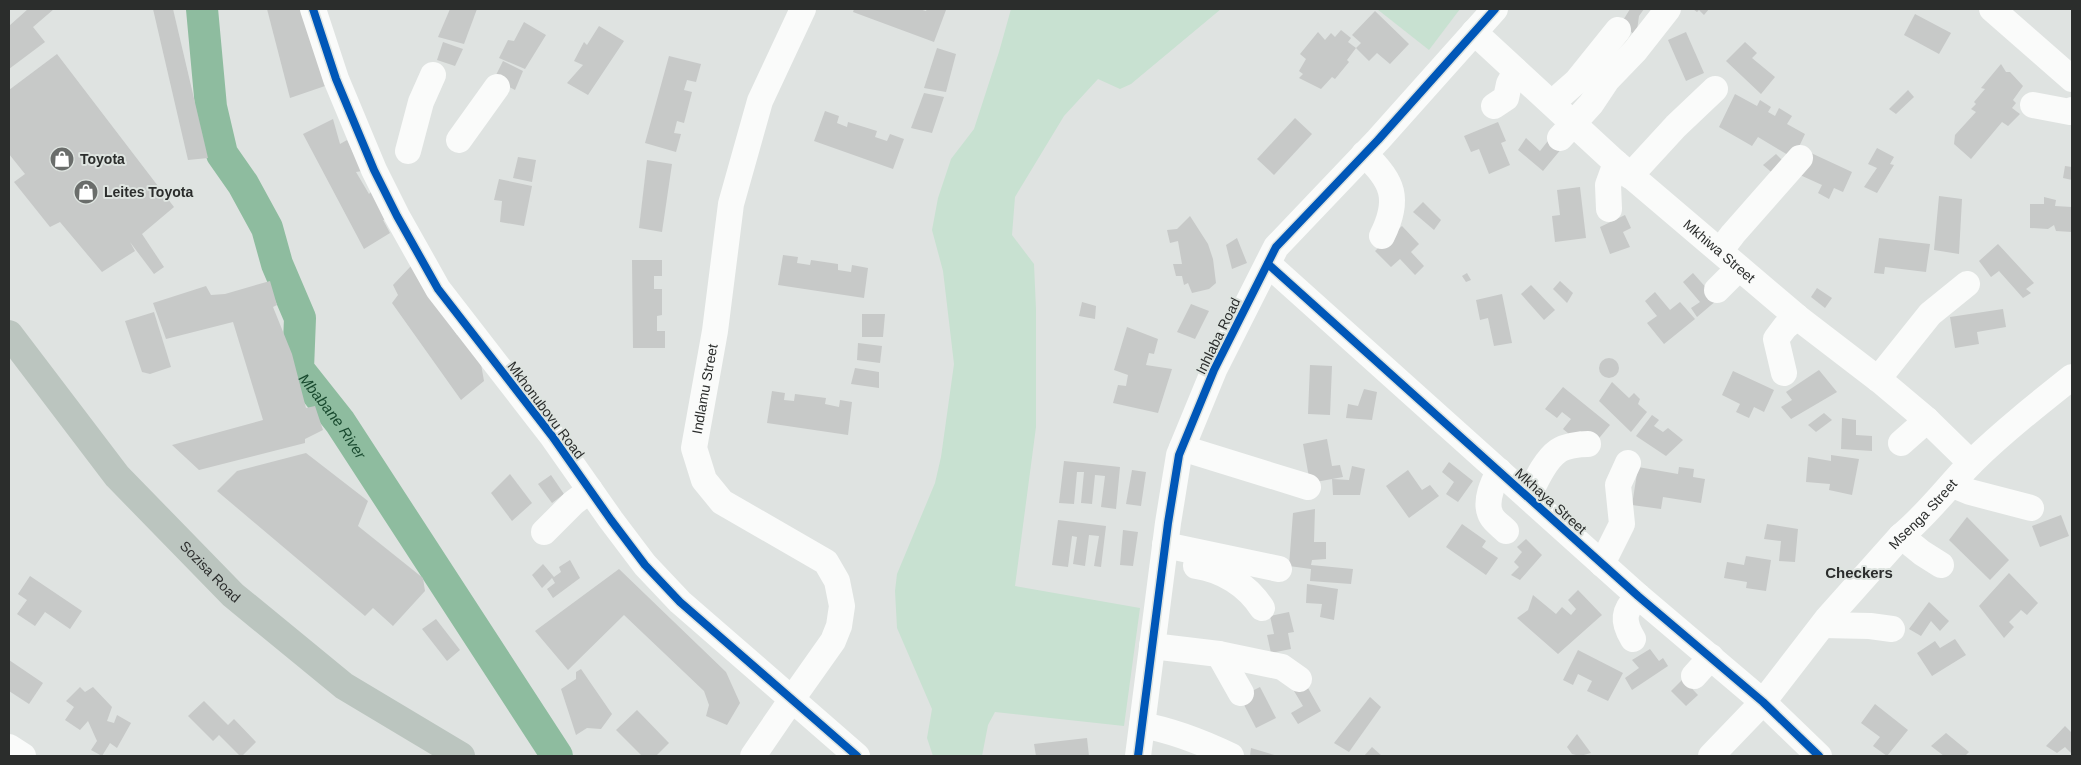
<svg xmlns="http://www.w3.org/2000/svg" width="2081" height="765" viewBox="0 0 2081 765" font-family="Arial,sans-serif">
<rect width="100%" height="100%" fill="#dfe3e1"/>
<g fill="#c8e1d1">
<path d="M1011 9H1221L1131 84 1120 89 1098 79 1064 116 1015 197 1012 235 1034 264 1036 309V427L1015 586 1140 608 1124 726 995 712 988 725 982 756H933L927 738 932 709 897 628 895 591 897 574 935 483 941 457 954 364 943 271 932 230 938 198 951 159 974 129 999 52Z"/>
<path d="M1377 9H1460L1429 50Z"/>
</g>
<g fill="none" stroke-linecap="round" stroke-linejoin="round">
<path stroke="#8ebc9f" stroke-width="32" id="s1" d="M202 9 211 107 222 154 243 184 267 228 277 264 300 318 298 369 340 422 557 756"/>
</g>
<g fill="#c7c9c8">
<path d="M28 9H54L33 27 45 42 9 69V26Z"/>
<path d="M153 9H173L208 158 188 160Z"/>
<path d="M267 9H302L325 86 290 98Z"/>
<path d="M450 9H477L464 44 438 37Z"/>
<path d="M854 9H919L926 11 927 9 946 10 934 42 853 12Z"/>
<path d="M1630 9H1644L1639 16 1636 37 1622 22Z"/>
<path d="M1693 9H1709L1704 15 1699 10 1697 12Z"/>
<path d="M1375 11 1409 44 1390 64 1377 53 1369 61 1356 48 1361 43 1352 35Z"/>
<path d="M1915 14 1951 33 1939 54 1904 35Z"/>
<path d="M524 22 546 35 525 69 499 58 508 40 514 41Z"/>
<path d="M599 26 624 41 588 95 567 83 583 65 574 61 584 42 587 45Z"/>
<path d="M1341 30 1351 38 1348 42 1356 48 1347 60 1349 62 1335 79 1332 77 1321 89 1299 78 1303 74 1299 71 1306 59 1300 54 1318 32 1325 40 1331 33 1335 37Z"/>
<path d="M1686 32 1704 73 1686 81 1668 40Z"/>
<path d="M443 42 463 49 455 66 437 60Z"/>
<path d="M1745 42 1757 53 1752 58 1775 77 1761 94 1726 61Z"/>
<path d="M937 48 956 54 946 92 924 88Z"/>
<path d="M57 54 174 207 142 234 164 267 154 274 130 242 135 251 102 272 60 222 50 227 14 182 25 174 9 154V90Z"/>
<path d="M669 56 701 64 696 82 687 80 684 90 692 92 684 123 677 121 674 133 681 134 676 152 645 143Z"/>
<path d="M503 61 523 71 515 90 494 79Z"/>
<path d="M2001 64 2006 72H2010L2023 86 2013 100 2016 103 2012 108 2020 114 2008 126 2002 122 1971 159 1954 144 1955 135 1976 112 1971 109 1976 104 1974 102 1985 89 1981 88Z"/>
<path d="M1908 90 1914 97 1896 114 1889 109Z"/>
<path d="M924 93 944 97 932 133 911 128Z"/>
<path d="M1735 94 1757 106 1760 100 1771 107 1768 112 1775 116 1779 108 1792 116 1787 124 1805 134 1797 151 1788 155 1758 137 1752 146 1719 127Z"/>
<path d="M825 111 839 116 837 123 847 127 848 122 877 131 875 137 887 141 890 134 904 139 893 169 814 141Z"/>
<path d="M1295 118 1312 134 1274 175 1257 159Z"/>
<path d="M333 119 340 144 347 140 362 171 356 172 369 194 373 190 389 219 383 220 390 233 364 249 303 134Z"/>
<path d="M1498 122 1506 141 1501 143 1510 165 1489 174 1479 149 1471 152 1464 136Z"/>
<path d="M1551 137 1562 148 1543 171 1518 150 1526 138 1540 151Z"/>
<path d="M1877 148 1894 157 1890 164 1894 165 1877 193 1864 187 1877 168 1868 164Z"/>
<path d="M1811 153 1852 172 1843 192 1834 188 1829 199 1818 193 1822 185 1800 175Z"/>
<path d="M1776 154 1787 165 1776 176 1763 165Z"/>
<path d="M518 157 536 160 532 182 513 178Z"/>
<path d="M647 160 672 164 662 232 639 228Z"/>
<path d="M2065 166 2072 167V180L2063 178Z"/>
<path d="M499 179 532 186 524 226 500 222 502 201 494 200Z"/>
<path d="M1580 187 1586 238 1555 242 1552 216 1560 215 1557 190Z"/>
<path d="M1939 196 1962 199 1959 254 1934 250Z"/>
<path d="M2044 197 2056 200 2055 206 2072 207V232L2056 231 2054 225 2048 229 2030 228V204H2044Z"/>
<path d="M1423 202 1441 220 1434 230 1413 212Z"/>
<path d="M1625 215 1631 228 1623 232 1630 247 1610 254 1600 227Z"/>
<path d="M1190 216 1208 244 1213 259 1216 283 1209 289 1192 293 1188 283 1184 285 1182 276H1176L1173 264H1182L1178 241 1170 243 1167 230 1177 229Z"/>
<path d="M1402 226 1419 244 1411 252 1424 266 1415 275 1400 259 1391 267 1375 251Z"/>
<path d="M1237 238 1247 263 1232 269 1226 245Z"/>
<path d="M1879 238 1930 244 1926 272 1885 267 1884 274 1874 273Z"/>
<path d="M1998 244 2034 283 2026 289 2031 293 2023 298 1999 271 1991 277 1979 261Z"/>
<path d="M783 255 798 257 797 263 810 265 811 260 838 264V270L851 272 852 265 868 268 864 298 778 285Z"/>
<path d="M632 260H662V276H654V289H662V315L657 316V331H665V348H633Z"/>
<path d="M411 266 457 335 460 333 481 364 484 381 461 400 392 303 398 295 393 285Z"/>
<path d="M1467 273 1471 280 1466 282 1462 276Z"/>
<path d="M1693 273 1717 300 1697 317 1691 308 1700 302 1683 282Z"/>
<path d="M270 281 277 305 273 307 292 354 306 408 315 406 323 430 305 439V443L199 470 172 445 263 420 233 322 166 339 153 303 206 286 211 295 225 294Z"/>
<path d="M1560 281 1573 293 1567 303 1553 289Z"/>
<path d="M1531 285 1555 310 1544 320 1521 294Z"/>
<path d="M1817 288 1832 298 1825 308 1811 297Z"/>
<path d="M1655 292 1670 310 1680 302 1695 319 1664 344 1647 323 1657 316 1645 301Z"/>
<path d="M1502 294 1512 343 1494 346 1488 318 1480 320 1476 300Z"/>
<path d="M1082 302 1096 306 1095 319 1079 316Z"/>
<path d="M1191 304 1209 311 1195 339 1177 332Z"/>
<path d="M2003 309 2006 327 1977 332 1979 344 1955 348 1950 317Z"/>
<path d="M154 312 171 367 150 374 142 372 125 321Z"/>
<path d="M862 314H885L883 337H862Z"/>
<path d="M1127 327 1158 339 1154 354 1149 353 1146 365 1172 369 1158 413 1113 403 1118 385 1126 386 1128 375 1114 370Z"/>
<path d="M858 343 882 346 880 363 857 360Z"/>
<circle cx="1609" cy="368" r="10"/>
<path d="M1310 365 1332 366 1330 415 1308 414Z"/>
<path d="M855 368 879 372V388L851 384Z"/>
<path d="M1819 370 1837 392 1791 419 1781 407 1792 400 1786 392Z"/>
<path d="M1733 371 1774 390 1764 412 1754 407 1749 418 1736 412 1740 404 1722 395Z"/>
<path d="M1612 382 1629 398 1634 393 1640 399 1638 404 1647 412 1631 432 1599 401Z"/>
<path d="M1563 387 1610 425 1595 443 1580 431 1574 438 1563 429 1571 419 1562 412 1557 418 1545 409Z"/>
<path d="M1364 389 1377 392 1372 420 1346 418 1348 404 1358 406Z"/>
<path d="M772 391 785 393 784 400 794 401 795 394 826 398 825 404 839 407 840 400 852 402 848 435 767 423Z"/>
<path d="M1824 413 1832 420 1816 432 1808 425Z"/>
<path d="M1652 415 1659 420 1654 426 1663 432 1668 428 1683 440 1666 456 1636 436Z"/>
<path d="M1842 418 1856 420V435L1872 436V451L1841 449Z"/>
<path d="M1327 439 1332 466 1340 465 1343 477 1310 483 1303 444Z"/>
<path d="M306 453 368 501 358 526 423 578 425 591 393 626 373 608 365 616 217 491 237 471Z"/>
<path d="M1831 455 1859 459 1852 495 1829 490 1830 484 1806 482 1808 457 1831 461Z"/>
<path d="M1064 461 1120 467 1116 509 1101 507 1105 476 1095 475 1092 504 1081 503 1084 472H1077L1074 504 1059 503Z"/>
<path d="M1449 462 1473 481 1458 502 1446 494 1454 482 1442 472Z"/>
<path d="M1352 466 1365 469 1360 495H1333L1332 479 1349 480Z"/>
<path d="M1638 467 1678 474 1679 467 1694 469 1693 477 1705 479 1701 503 1663 497 1661 509 1632 505Z"/>
<path d="M1132 470 1146 472 1141 506 1126 504Z"/>
<path d="M1408 470 1422 490 1430 485 1439 496 1409 518 1386 486Z"/>
<path d="M510 474 532 503 512 521 491 493Z"/>
<path d="M551 475 564 494 552 503 538 484Z"/>
<path d="M1315 509 1314 542H1326V559L1312 560 1311 565 1353 569 1351 584 1310 581 1311 569 1289 566 1293 513Z"/>
<path d="M2061 515 2069 536 2040 547 2032 526Z"/>
<path d="M1967 517 2009 560 1990 580 1949 540Z"/>
<path d="M1058 520 1106 526 1101 567 1094 566 1099 536 1089 535 1085 566 1073 564 1077 537 1072 536 1068 567 1052 565Z"/>
<path d="M1462 524 1486 541 1482 547 1498 558 1486 575 1446 547Z"/>
<path d="M1767 524 1798 529 1795 562 1779 561 1781 541 1764 539Z"/>
<path d="M1123 530 1138 532 1133 566 1120 565Z"/>
<path d="M1526 539 1542 555 1520 580 1511 575 1519 567 1514 562 1522 552 1517 547Z"/>
<path d="M1746 556 1771 560 1766 591 1746 588 1747 582 1724 578 1727 562 1744 565Z"/>
<path d="M570 560 580 578 553 598 547 589 555 583 552 578 542 588 532 575 543 564 554 577 561 572 559 567Z"/>
<path d="M619 569 726 672 740 703 727 725 706 716 709 705 704 691 624 615 568 670 535 631Z"/>
<path d="M2009 573 2038 603 2027 615 2021 610 2009 622 2014 627 2004 638 1979 606Z"/>
<path d="M30 576 82 611 70 629 45 612 35 626 17 614 27 600 18 594Z"/>
<path d="M1307 584 1338 589 1334 620 1320 617 1322 604 1306 603Z"/>
<path d="M1578 590 1602 615 1558 654 1517 618 1528 610 1533 595 1556 614 1562 607 1571 615 1576 609 1568 600Z"/>
<path d="M1929 602 1949 621 1940 631 1931 621 1921 636 1909 629Z"/>
<path d="M1289 612 1294 632 1288 633 1291 649 1271 653 1267 635 1274 634 1270 616Z"/>
<path d="M436 619 460 650 447 661 422 629Z"/>
<path d="M1955 639 1966 655 1932 676 1917 653 1935 641 1940 648Z"/>
<path d="M1650 649 1659 661 1663 658 1668 666 1632 690 1625 678 1639 668 1632 660Z"/>
<path d="M1578 650 1623 673 1608 701 1587 691 1592 681 1578 674 1573 685 1563 680Z"/>
<path d="M9 660 43 683 29 704 9 691Z"/>
<path d="M581 669 612 714 601 729 587 728 576 735 561 689 576 679V672Z"/>
<path d="M1683 679 1698 695 1686 706 1671 691Z"/>
<path d="M1304 681 1321 711 1298 724 1291 713 1303 706 1294 691Z"/>
<path d="M80 687 85 692 93 687 112 707 107 721 114 723 117 715 131 723 117 748 110 743 102 756 91 750 97 741 88 721 80 730 65 720 74 707 66 701Z"/>
<path d="M1260 687 1276 718 1256 728 1240 697Z"/>
<path d="M1370 697 1381 707 1349 752 1334 743Z"/>
<path d="M204 701 228 725 234 719 256 742 242 756H240L219 735 213 741 188 716Z"/>
<path d="M1875 704 1908 730 1887 756 1873 746 1880 737 1861 723Z"/>
<path d="M637 710 669 743 656 756H642L616 730Z"/>
<path d="M2065 726 2072 733V754L2065 747 2057 753 2046 746Z"/>
<path d="M1946 733 1969 752 1965 756H1944L1931 746Z"/>
<path d="M1577 734 1591 753 1580 756 1572 754 1567 747Z"/>
<path d="M1087 738 1089 756H1036L1034 744Z"/>
<path d="M1372 747 1382 756H1364Z"/>
<path d="M1251 748 1278 756H1250Z"/>
</g>
<g fill="none" stroke-linecap="round" stroke-linejoin="round">
<g stroke="#fafbfa" stroke-width="26">
<path d="M313 9 336 79 374 170 397 216 438 289 552 436 611 520 645 565 680 602 857 756"/>
<path d="M1992 9 2072 79"/>
<path id="s2" d="M1474 32 1616 163 1797 317 1883 383 1927 420 1971 463"/>
<path d="M1552 103 1577 81 1618 30"/>
<path d="M2033 105 2070 112 2072 110"/>
<path d="M1494 106 1506 98 1509 84 1516 71"/>
<path d="M1560 138 1591 104 1607 80 1635 51 1668 9"/>
<path d="M459 140 497 87"/>
<path d="M408 151 421 102 433 75"/>
<path d="M1364 154C1394 181 1400 200 1382 236"/>
<path d="M1630 176 1676 126 1715 89"/>
<path d="M1609 209 1608 185 1616 163"/>
<path d="M1720 251 1733 234 1800 158"/>
<path d="M1268 264 1638 596 1763 702 1819 756"/>
<path d="M1717 290 1739 268"/>
<path d="M1784 373 1776 339 1785 327 1797 317"/>
<path d="M1878 379 1930 314 1967 284"/>
<path d="M1901 443 1927 420"/>
<path d="M1182 448 1308 487"/>
<path d="M1499 471C1493 483 1485 500 1490 513 1492 520 1501 526 1506 531"/>
<path d="M1953 485 1970 492 2031 508"/>
<path d="M1528 497C1535 483 1544 461 1558 451 1565 446 1579 444 1588 444"/>
<path d="M544 532 573 503 590 490"/>
<path d="M1901 536 1922 553 1941 565"/>
<path d="M1165 545 1279 569"/>
<path d="M1602 564 1622 524 1618 485 1628 463"/>
<path d="M1196 566C1223 570 1247 585 1262 608"/>
<path d="M1823 625 1870 626 1892 629"/>
<path d="M1633 639C1622 621 1623 611 1638 596"/>
<path d="M1152 646 1219 654 1282 667 1299 679"/>
<path d="M1219 654 1241 693"/>
<path d="M1694 676 1711 657"/>
<path d="M1142 725C1174 731 1202 742 1231 756"/>
<path d="M9 747 23 756"/>
<path id="s3" d="M753 756 792 699 833 641 839 626 842 606 837 581 826 562 722 502 704 480 694 448 715 331 731 204 760 101 803 9"/>
<path d="M1138 756 1168 523 1179 455 1214 370 1276 247 1378 140 1495 9"/>
<path id="s4" d="M1711 756 1763 702 1827 619 1901 536C1928 514 1948 486 1973 461 2004 431 2038 404 2072 377"/>
</g>
<path stroke="#bbc5bf" stroke-width="28" id="s5" d="M9 334 117 476 233 595 344 686 461 756"/>
<defs>
<g id="cycleway">
<path d="M313 9 336 79 374 170 397 216 438 289 552 436 611 520 645 565 680 602 857 756"/>
<path d="M1268 264 1638 596 1763 702 1819 756"/>
<path d="M1138 756 1168 523 1179 455 1214 370 1276 247 1378 140 1495 9"/>
</g>
</defs>
<use href="#cycleway" stroke="#dee4e0" stroke-width="11"/>
<use href="#cycleway" stroke="#0057b8" stroke-width="8"/>
</g>
<defs>
<symbol id="shop-disc" viewBox="-11 -11 22 22"><circle r="9.5" fill="#6a6d6b" stroke="#dee4e0"/><path d="M-5-2.5h2.3a2.7 3.5 0 0 1 5.4 0H5L5.5 6h-11ZM-1.5-2.5h3a1.5 2.3 0 0 0-3 0Z" fill="#fff"/></symbol>
</defs>
<g fill-rule="evenodd">
<use href="#shop-disc" x="48" y="145" width="28" height="28"/>
<use href="#shop-disc" x="72" y="178" width="28" height="28"/>
</g>
<g text-anchor="middle" dominant-baseline="central" stroke-width="4" stroke-linejoin="round" paint-order="stroke">
<g font-size="14" font-weight="bold" fill="#2b2d2c" stroke="#dee4e0" text-anchor="start">
<text x="80" y="159">Toyota</text>
<text x="104" y="192">Leites Toyota</text>
</g>
<g font-size="14" fill="#2b2d2c" stroke="#dee4e0">
<text stroke="none"><textPath href="#s2" startOffset="329">Mkhiwa Street</textPath></text>
<text transform="translate(1218 336) rotate(-64)">Inhlaba Road</text>
<text stroke="none"><textPath href="#s3" startOffset="466">Indlamu Street</textPath></text>
<text transform="translate(546 410) rotate(53)">Mkhonubovu Road</text>
<text transform="translate(1551 501) rotate(42)">Mkhaya Street</text>
<text stroke="none"><textPath href="#s4" startOffset="322">Msenga Street</textPath></text>
<text stroke="none"><textPath href="#s5" startOffset="312">Sozisa Road</textPath></text>
</g>
<g font-size="15" font-style="italic" fill="#18492e" stroke="#dee4e0">
<text stroke="none"><textPath href="#s1" startOffset="439">Mbabane River</textPath></text>
</g>
<g font-size="15" font-weight="bold" fill="#2b2d2c" stroke="#dee4e0">
<text x="1859" y="572">Checkers</text>
</g>
</g>
<rect width="2081" height="765" fill="none" stroke="#2b2d2c" stroke-width="20"/>
</svg>
